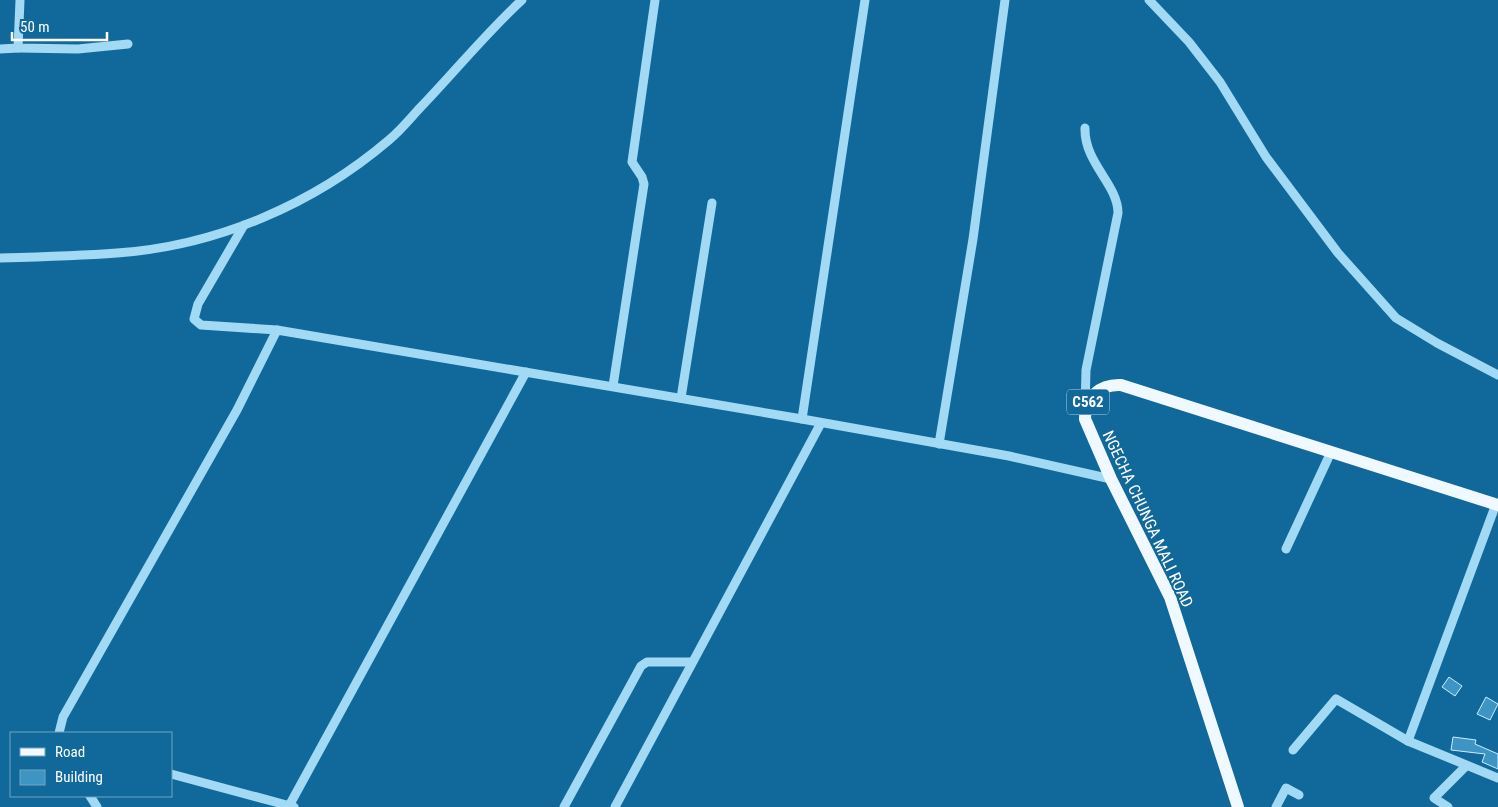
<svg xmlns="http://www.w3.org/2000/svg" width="1498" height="807" viewBox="0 0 1498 807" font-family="'Roboto Condensed',sans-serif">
<rect width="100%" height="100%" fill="#10699a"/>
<g fill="#3e94c3" stroke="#cbedfe">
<path d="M1449 677 1462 686 1455 696 1442 687Z"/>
<path d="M1486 697 1498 704 1490 720 1477 714Z"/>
<path d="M1453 737 1476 740 1475 744 1498 754V769L1482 762 1485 754 1451 750Z"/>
</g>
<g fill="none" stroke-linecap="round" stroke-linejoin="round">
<g stroke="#a2d9f4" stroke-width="9">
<path d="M20 0 18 48 78 49 128 44"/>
<path d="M1149 0 1189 42 1220 82 1266 157 1338 253 1396 318 1437 343 1498 375"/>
<path d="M0 49 18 48"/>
<path d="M244 225 198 304 194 319 201 325 277 330"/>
<path d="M0 258C39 257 78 256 117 253 217 246 314 204 389 140 400 131 409 120 418 110 453 74 485 34 522 0"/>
<path d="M613 386 644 184 642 177 632 162 655 0"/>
<path d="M681 398 712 203"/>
<path d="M1085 408 1086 370 1118 213C1118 184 1084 163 1085 128"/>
<path d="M802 419 865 0"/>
<path d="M939 444 973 239 1005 0"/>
<path d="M1286 549 1331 452"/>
<path d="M59 733 63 717 237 410 277 330 802 419 1009 456 1111 479"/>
<path d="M1408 741 1496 504"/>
<path d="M1293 750 1336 699 1408 741 1498 778"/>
<path d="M171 774 294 807"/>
<path d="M90 796 97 807"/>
<path d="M289 806 526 372"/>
<path d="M564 807 641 666 647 662H692"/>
<path d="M615 807 821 423"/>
<path d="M1276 807 1286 788 1299 795"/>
<path d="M1448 807 1434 798 1466 766"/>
</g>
<path stroke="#f0f9ff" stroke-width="12" d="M1238 807 1170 597 1111 479 1085 419C1085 397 1100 384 1121 385L1498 505"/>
</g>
<g text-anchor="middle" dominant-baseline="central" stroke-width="4" stroke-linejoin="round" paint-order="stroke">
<rect fill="#10699a" stroke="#b7d2e1" stroke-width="1" x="1067" y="389.5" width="42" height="25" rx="4"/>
<g font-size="15" font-weight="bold" fill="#fff">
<text x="1088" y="402">C562</text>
</g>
<g font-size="16" fill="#fff" stroke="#10699a">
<text transform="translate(1148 519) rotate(65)">NGECHA CHUNGA MALI ROAD</text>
</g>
</g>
<rect x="10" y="732" width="162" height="65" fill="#10699a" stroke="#70a5c2"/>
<rect x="20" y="748" width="25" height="8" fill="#f0f9ff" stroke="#70a5c2"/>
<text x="55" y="757" font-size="15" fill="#ffffff">Road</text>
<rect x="20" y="770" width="25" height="15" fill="#3e94c3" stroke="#70a5c2"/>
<text x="55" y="782" font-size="15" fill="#ffffff">Building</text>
<path d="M12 32v8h95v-8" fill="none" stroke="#ffffff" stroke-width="2.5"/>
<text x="20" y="32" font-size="15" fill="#ffffff" stroke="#10699a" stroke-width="4" paint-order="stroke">50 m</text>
</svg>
